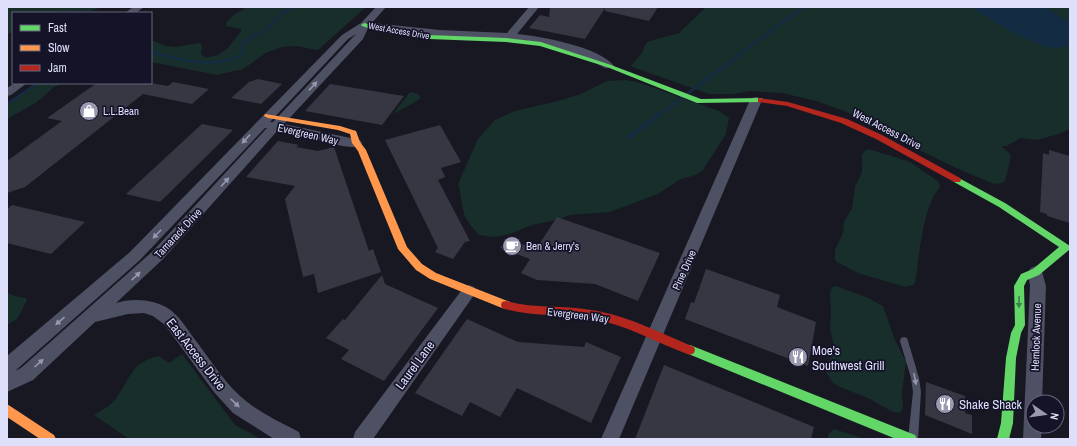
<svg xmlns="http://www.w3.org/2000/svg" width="1077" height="446" viewBox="0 0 1077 446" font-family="'Archivo Narrow',sans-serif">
<rect width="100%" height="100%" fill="#181823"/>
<g fill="#172e2b">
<path d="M7 7H102L91 11 13 13V32L7 34Z"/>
<path d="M246 7H366L319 49 316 50 297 46 282 47 266 53 243 69 217 75 151 62V40L166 46 176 47 199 43 202 45 201 54 206 58 218 55 227 49 242 30C238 27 231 28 226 26 227 16 240 13 246 7Z"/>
<path d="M706 7H971L1014 32 1036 43 1056 48 1070 45V129L1058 134 1037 140 1020 138 1007 146H1001L1009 153 1011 157 1005 181 1002 183 994 184 954 167 892 137 872 123 842 110 816 101 782 93 750 91 733 94H709L635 68 631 66 641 54 647 42 679 33Z"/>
<path d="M1045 7H1070V23Z"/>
<path d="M625 80 637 82 719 111 729 118 726 134 703 170 698 174 679 180 658 194 610 212 570 215 556 220 532 225 510 234 494 237 479 235C472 227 465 220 463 210 461 201 461 193 458 184L478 139 495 120 515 111 558 101 581 94 607 81Z"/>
<path d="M35 83H63L54 87 37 102 7 119V105Z"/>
<path d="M410 92 418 94 421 98C419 100 396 113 393 114Z"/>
<path d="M869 149 910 162 939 182 940 187C922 208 920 255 915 282L913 285 905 287 858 273 837 262 835 259V250L843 233 844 222 852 208 855 187 862 172V155L865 151Z"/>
<path d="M836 286 868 298 883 306 895 340 906 362 902 392 903 408 901 412 897 413 891 411 870 399 838 386 833 383 825 370 831 356 834 345 830 330 831 312 830 293 832 287Z"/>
<path d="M7 292 14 296 26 298 27 300 17 319 7 325Z"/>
<path d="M182 354 235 425 261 439H129L94 415C100 411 109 407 114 401 130 382 129 362 159 356L169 363Z"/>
<path d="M834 429 865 439H828V435Z"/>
</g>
<path fill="#132c43" d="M971 7H1045L1070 23V45C1065 46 1060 48 1055 48 1033 47 989 19 971 7Z"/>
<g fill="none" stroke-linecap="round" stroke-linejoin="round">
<g stroke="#132c43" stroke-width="2.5">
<path d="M151 52C180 60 214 69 242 55L243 42 265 31 282 13 293 7"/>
<path d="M7 104 38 83"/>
<path d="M659 115 803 7"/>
</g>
<path stroke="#132c43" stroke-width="3.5" d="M629 137 660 114"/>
</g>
<g fill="#373744">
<path d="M550 7H658L649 21 605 11V8L585 39 529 28 540 15 549 17Z"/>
<path d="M258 79 282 84 261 104 231 98 249 82Z"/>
<path d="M173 82 209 89 192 104 143 94 25 187 7 193V161L62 121 47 118 97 83H150L168 86Z"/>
<path d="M330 84 404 96 382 125 305 111Z"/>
<path d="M202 124 233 130 160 202 126 194Z"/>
<path d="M440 125 461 162 441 168 445 177 438 180 470 241 465 242 453 259 435 252 438 248 385 140Z"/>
<path d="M278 141 299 145 296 147 318 151 334 147 369 251 373 249 381 272 318 293 314 274 303 277 285 199 295 186 246 177Z"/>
<path d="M1049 150 1070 156V223L1047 216V214L1040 212 1043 153 1049 155Z"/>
<path d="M12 205 85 222 51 254 7 243V209Z"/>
<path d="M557 217 660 253 638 301 595 284 537 280 521 273 530 259 500 248 507 239 536 249Z"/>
<path d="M706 269 780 295 777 307 816 322 808 366 685 319 691 302 694 303Z"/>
<path d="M382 275 385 284 438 308 384 381 341 359 349 350 326 338 343 319 345 320Z"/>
<path d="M467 319 518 342 584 347 586 342 621 357 591 423 517 388 500 417 470 402 462 416 415 393Z"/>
<path d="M664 365 814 427 811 439H635Z"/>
<path d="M926 382 965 396V413L972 415V434L925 415Z"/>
</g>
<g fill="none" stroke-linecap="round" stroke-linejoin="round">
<path fill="#4e5163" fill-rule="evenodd" d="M904 337 907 338 908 341 919 378 921 392 918 439H908L913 392 911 378 900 341 901 338Z"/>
<g fill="#4e5163" fill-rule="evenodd">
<path d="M133 7H144L136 13H125Z"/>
<path d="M376 7H386L372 23 440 30 507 33 529 7H539L517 34C540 36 600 47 614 66L613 68H605L583 56 544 43 512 39 507 42 503 41 502 39 440 36 368 28 363 39 284 124 360 140 362 143 360 146C344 150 324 140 309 136 299 133 288 132 278 130L163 259 116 303C133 298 154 299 169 309 179 316 186 327 193 337 208 356 221 378 239 395 256 411 278 421 299 432L301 439H274L233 413 214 392 165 325 153 316 144 313 128 314 95 322 33 380 7 392V356L130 252 342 35 361 23ZM356 34 273 122H270L348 39ZM265 128H267L153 251 21 368 15 371 140 260Z"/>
<path d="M15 83H27L11 95 7 96V88Z"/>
<path d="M756 97 760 98 762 100 619 439H601L750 100 752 98Z"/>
<path d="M1036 266 1041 268 1046 286 1042 402H1033V426H1042L1041 439H1023L1030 286 1028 272 1031 268Z"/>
<path d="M469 285 474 287 477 291 474 295 373 439H353L355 432 464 287Z"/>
</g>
<g fill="#63d668" fill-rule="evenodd">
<path d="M364 23 382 28 429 35 506 38 541 42 611 65 701 99 761 98 765 100 761 102 697 103 607 67 540 46 506 42 429 39 381 32 362 26 361 25Z"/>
<path d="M957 177 1005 203 1070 246 1069 250 1039 275 1027 280 1024 286 1025 325 1021 333 1016 358 1013 423 1009 439H997L1001 423 1006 358 1011 333 1015 325 1014 286 1021 274 1033 269 1059 247 999 207 954 182 953 180 954 178Z"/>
<path d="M690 345 915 435 917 439H896L686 353 685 350 686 347Z"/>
</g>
<g fill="#ff974d" fill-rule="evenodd">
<path d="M265 114 340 126 356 131 360 142 366 150 407 247 422 264 436 273 510 302 511 305 510 308 506 309 502 308 430 279 416 270 398 249 358 151 352 143 350 134 338 130 268 118 264 116Z"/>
<path d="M7 404 54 435 56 439H40L7 417Z"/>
</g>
<g fill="#b3261e" fill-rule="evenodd">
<path d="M758 98 788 102 847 119 882 135 960 178 961 180 960 182H954L876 139 841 123 787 106 758 102Z"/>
<path d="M506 301C534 309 562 305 591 310 627 315 660 333 694 347L695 350 694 353 690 355C657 343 627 325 593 319 563 313 532 318 502 308L501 305 502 302Z"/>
</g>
</g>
<defs><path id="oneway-solid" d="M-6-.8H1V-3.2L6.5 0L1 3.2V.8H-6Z"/></defs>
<g fill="#9698af">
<use href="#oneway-solid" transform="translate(313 86) rotate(-47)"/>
<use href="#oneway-solid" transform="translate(246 139) rotate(133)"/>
<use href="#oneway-solid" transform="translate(225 182) rotate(-48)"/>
<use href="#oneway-solid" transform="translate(157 234) rotate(134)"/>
<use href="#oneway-solid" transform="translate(136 276) rotate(-43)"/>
<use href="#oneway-solid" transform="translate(60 321) rotate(139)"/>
<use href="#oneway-solid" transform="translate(39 363) rotate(-42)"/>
<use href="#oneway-solid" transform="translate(915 379) rotate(79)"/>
<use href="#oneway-solid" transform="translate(235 403) rotate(43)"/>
</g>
<use fill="#3f7e4b" href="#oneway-solid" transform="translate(1019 302) rotate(91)"/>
<defs>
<symbol id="shop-disc" viewBox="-11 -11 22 22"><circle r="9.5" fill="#9999af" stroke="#141328"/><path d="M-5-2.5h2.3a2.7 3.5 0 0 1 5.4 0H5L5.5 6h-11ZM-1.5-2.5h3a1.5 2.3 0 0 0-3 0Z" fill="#fff"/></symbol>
<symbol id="cafe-disc" viewBox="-11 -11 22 22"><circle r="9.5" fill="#9999af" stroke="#141328"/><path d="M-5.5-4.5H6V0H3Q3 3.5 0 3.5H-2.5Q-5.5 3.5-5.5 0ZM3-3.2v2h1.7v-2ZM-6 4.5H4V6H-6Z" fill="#fff"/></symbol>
<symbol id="restaurant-disc" viewBox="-11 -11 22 22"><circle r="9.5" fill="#9999af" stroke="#141328"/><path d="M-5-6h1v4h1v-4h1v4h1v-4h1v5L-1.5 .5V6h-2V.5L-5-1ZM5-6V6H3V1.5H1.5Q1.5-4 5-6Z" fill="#fff"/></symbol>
</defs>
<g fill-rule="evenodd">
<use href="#shop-disc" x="78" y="100" width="22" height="22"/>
<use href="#cafe-disc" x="501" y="235" width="22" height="22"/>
<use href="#restaurant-disc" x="787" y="346" width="22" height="22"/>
<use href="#restaurant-disc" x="934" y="393" width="22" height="22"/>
</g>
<g text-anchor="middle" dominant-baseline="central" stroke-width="3.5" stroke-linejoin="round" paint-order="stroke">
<g font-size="9" fill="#dedffb" stroke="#141328">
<text transform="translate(399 31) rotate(10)">West Access Drive</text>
</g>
<g font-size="11" fill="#dedffb" stroke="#141328" text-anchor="start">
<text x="103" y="111">L.L.Bean</text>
<text x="526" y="246">Ben &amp; Jerry's</text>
</g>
<g font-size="11" fill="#dedffb" stroke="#141328">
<text transform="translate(887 129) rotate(27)">West Access Drive</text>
<text transform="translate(308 134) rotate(13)">Evergreen Way</text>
<text transform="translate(178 233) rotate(-47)">Tamarack Drive</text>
<text transform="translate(684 270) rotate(-66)">Pine Drive</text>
<text transform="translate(578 315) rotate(7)">Evergreen Way</text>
<text transform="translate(1036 337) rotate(-88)">Hemlock Avenue</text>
</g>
<g font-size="13" fill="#dedffb" stroke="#141328" text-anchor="start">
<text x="812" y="350">Moe's<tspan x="812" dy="15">Southwest Grill</tspan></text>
<text x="959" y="404">Shake Shack</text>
</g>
<g font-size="13" fill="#dedffb" stroke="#141328">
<text transform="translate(196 354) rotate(52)">East Access Drive</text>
<text transform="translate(415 365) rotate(-54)">Laurel Lane</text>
</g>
</g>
<rect width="1077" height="446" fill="none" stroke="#dedffb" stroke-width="16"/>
<rect x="12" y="12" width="140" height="72" fill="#141328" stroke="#65657c"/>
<rect x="20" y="25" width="20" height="6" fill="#63d668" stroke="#65657c"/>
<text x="48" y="32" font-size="12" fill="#dedffb">Fast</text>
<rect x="20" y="45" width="20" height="6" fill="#ff974d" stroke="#65657c"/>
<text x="48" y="52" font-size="12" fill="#dedffb">Slow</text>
<rect x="20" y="65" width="20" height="6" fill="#b3261e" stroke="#65657c"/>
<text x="48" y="72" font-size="12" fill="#dedffb">Jam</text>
<g transform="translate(1045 414) rotate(103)"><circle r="19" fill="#141328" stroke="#65657c"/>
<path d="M0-3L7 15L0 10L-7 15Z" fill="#9999af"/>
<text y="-6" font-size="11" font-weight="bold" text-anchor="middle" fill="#dedffb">N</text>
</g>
</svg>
